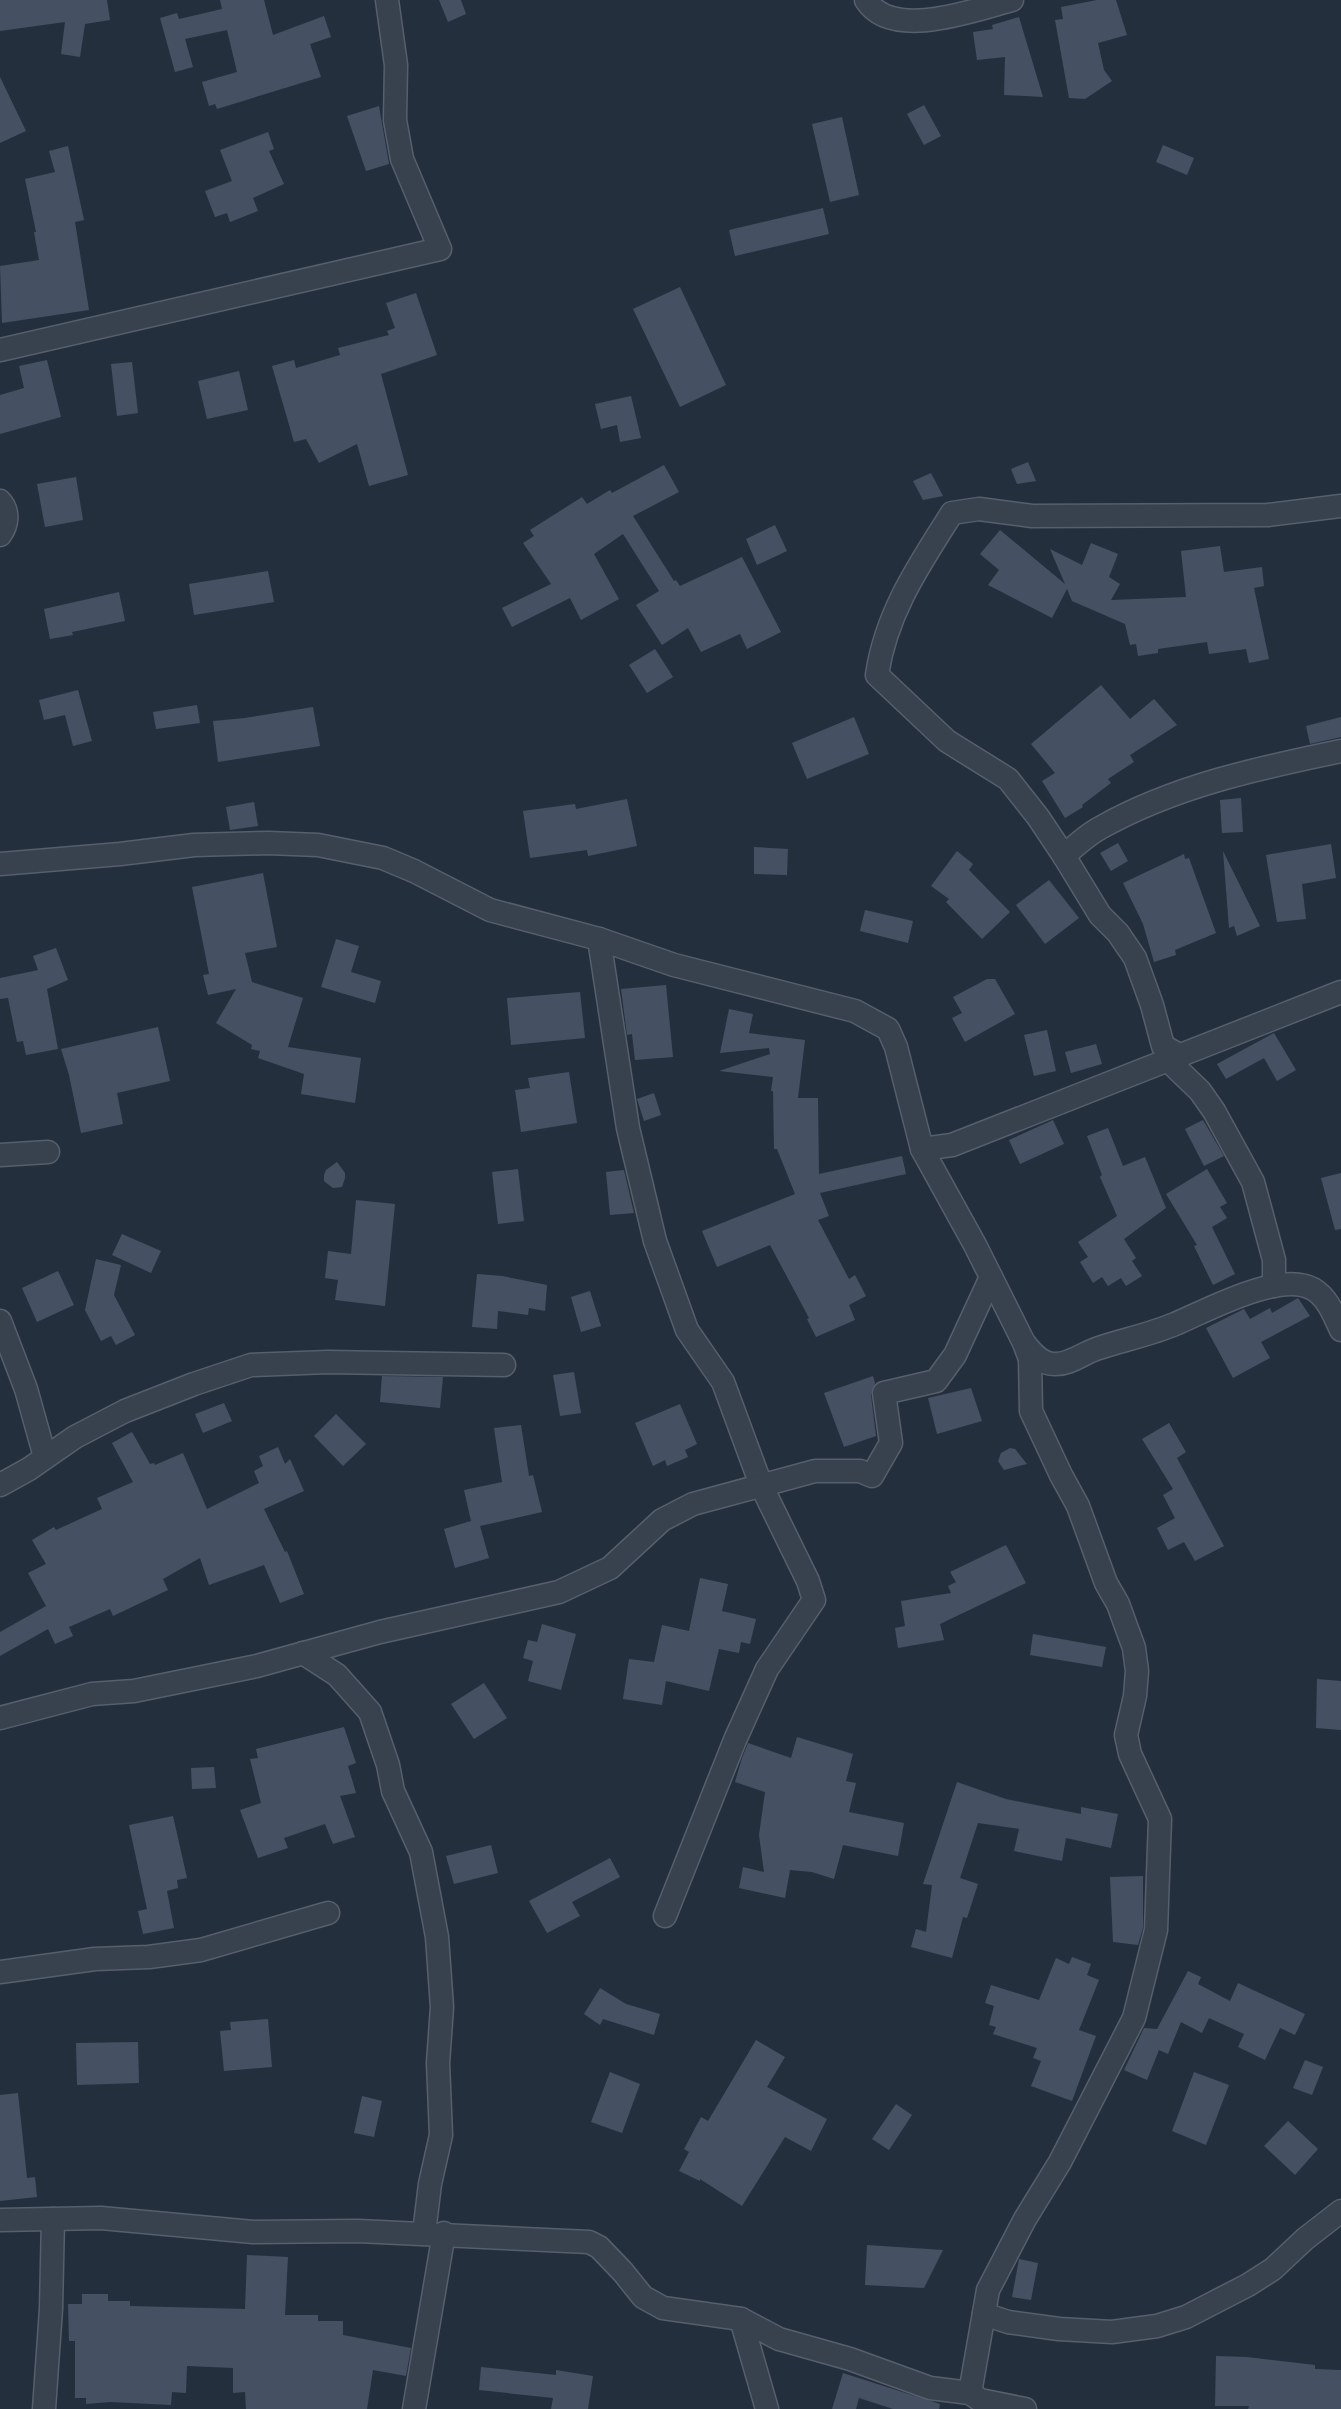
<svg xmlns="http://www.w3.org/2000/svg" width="1341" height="2409" viewBox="0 0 1341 2409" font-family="Mulish,sans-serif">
<rect width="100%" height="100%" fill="#242f3e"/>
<g fill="#455162">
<path d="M0 0H107L110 20 85 24 80 57 61 54 65 22 0 31Z"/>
<path d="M220 0H264L273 35 324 16 331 37 310 44 321 77 217 109 215 104 209 106 202 82 237 72 227 30 185 39 193 67 175 72 160 18 177 13 179 19 222 9Z"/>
<path d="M439 0H461L466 14 448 22Z"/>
<path d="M1097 0H1116L1127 35 1098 43 1104 70 1112 81 1085 99 1069 98 1055 20 1063 19 1061 7Z"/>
<path d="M1019 17 1043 97 1004 95 1005 57 977 60 973 32 993 29 992 25Z"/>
<path d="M0 77 26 131 0 143Z"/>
<path d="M924 105 941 136 924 145 907 114Z"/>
<path d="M379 106 389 164 366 171 347 116Z"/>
<path d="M842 117 859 195 830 202 812 124Z"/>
<path d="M268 132 274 149 269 151 284 184 253 198 258 211 230 222 227 213 215 217 205 191 232 181 220 150Z"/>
<path d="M1163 145 1194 158 1187 175 1156 162Z"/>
<path d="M68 146 84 220 75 222 89 310 2 323 0 266 39 260 34 232H36L25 179 55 172 49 151Z"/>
<path d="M823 208 829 234 735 256 729 230Z"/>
<path d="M680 287 726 385 680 407 633 309Z"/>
<path d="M416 293 437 355 381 374 408 475 369 486 357 444 319 463 306 439 294 442 272 366 294 360 296 368 340 355 338 348 389 335 387 331 395 328 386 303Z"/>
<path d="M47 360 61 417 0 434V395L24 388 19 366Z"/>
<path d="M132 362 138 413 117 416 111 364Z"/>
<path d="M239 371 248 410 207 419 198 381Z"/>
<path d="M631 396 641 438 620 442 617 425 601 429 595 404Z"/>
<path d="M1028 462 1036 481 1017 484 1011 469Z"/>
<path d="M664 465 679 492 633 516 674 581 676 580 680 586 742 557 781 632 747 649 740 634 701 652 688 628 662 645 636 605 659 591 623 534 594 554 619 599 581 620 570 598 512 627 502 608 551 584 523 543 534 536 530 530 582 497 587 504 610 490 612 493Z"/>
<path d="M931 473 943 496 923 500 913 481Z"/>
<path d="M76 477 83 520 45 527 37 484Z"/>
<path d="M775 525 787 551 757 565 746 539Z"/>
<path d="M1000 530 1065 584 1050 549 1082 565 1091 543 1118 554 1109 577 1120 584 1111 600 1186 597 1181 551 1220 546 1224 572 1262 567 1264 586 1254 588 1269 659 1249 663 1246 649 1209 654 1207 642 1158 649V653L1138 656 1136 644 1130 645 1125 624 1072 601 1067 589 1052 618 988 585 999 570 980 554Z"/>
<path d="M268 571 274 602 194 615 189 584Z"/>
<path d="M119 592 125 621 72 632 73 635 50 639 44 609Z"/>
<path d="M655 649 673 677 647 693 629 665Z"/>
<path d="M1101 685 1130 719 1154 699 1177 725 1130 755 1134 762 1108 779 1111 783 1082 805 1083 807 1065 818 1042 781 1055 773 1031 744Z"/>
<path d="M78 690 92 741 73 746 65 715 44 720 39 700Z"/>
<path d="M197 705 200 723 156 729 153 712Z"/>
<path d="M313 707 320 746 218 762 213 721 245 718Z"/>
<path d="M854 717 869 754 807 779 792 743Z"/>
<path d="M1341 717V737L1310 744 1306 726Z"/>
<path d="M1241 798 1243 832 1222 833 1220 800Z"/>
<path d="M627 799 637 846 588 856 587 850 530 858 523 811 575 804 576 809Z"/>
<path d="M254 802 258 826 230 830 226 807Z"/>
<path d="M1118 843 1128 861 1111 871 1100 853Z"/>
<path d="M1331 844 1336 878 1302 884 1306 919 1277 922 1266 855Z"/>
<path d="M754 847 788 849 787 875 754 874Z"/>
<path d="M957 851 973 864 969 870 1010 912 982 939 946 902 949 899 931 886Z"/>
<path d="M1223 851 1260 926 1237 936 1234 926 1229 928Z"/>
<path d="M1184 854 1185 859 1189 858 1216 933 1175 950 1176 955 1154 962 1143 924 1123 883Z"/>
<path d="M263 873 277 947 245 953 252 982 303 998 288 1047 361 1058 355 1103 301 1094 304 1074 258 1058 260 1051 251 1049 252 1045 216 1023 236 989 208 995 203 975 209 974 192 887Z"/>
<path d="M1049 880 1079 918 1045 944 1016 905Z"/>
<path d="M865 910 913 921 908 943 860 931Z"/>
<path d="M336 939 359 946 351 972 381 981 375 1003 321 987Z"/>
<path d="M56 948 68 980 47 989 58 1049 26 1055 23 1041 17 1042 8 998 0 999V978L38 970 33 956Z"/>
<path d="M987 979H995L1015 1014 965 1042 952 1018 962 1013 953 997Z"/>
<path d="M666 985 673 1057 635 1060 632 1034 627 1035 621 989Z"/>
<path d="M580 992 585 1038 511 1045 507 998Z"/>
<path d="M729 1009 753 1014 749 1033 805 1040 798 1098H818L819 1174 902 1156 906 1174 820 1193 829 1216 818 1220 849 1279 855 1275 866 1296 849 1305 855 1320 816 1337 807 1319 809 1318 770 1245 717 1267 702 1231 795 1194 777 1149H774L773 1091H771L773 1077 719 1071 770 1054 769 1048 720 1053Z"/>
<path d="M158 1027 170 1081 117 1093 123 1124 81 1133 69 1075 61 1049Z"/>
<path d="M1047 1030 1056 1071 1034 1076 1024 1035Z"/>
<path d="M1274 1033 1296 1070 1277 1081 1264 1058 1226 1079 1217 1064Z"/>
<path d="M1096 1044 1102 1064 1071 1073 1065 1052Z"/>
<path d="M569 1072 577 1123 521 1132 515 1090 530 1088 528 1078Z"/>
<path d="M654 1093 661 1115 644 1121 637 1099Z"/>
<path d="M1053 1120 1064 1144 1020 1164 1009 1140Z"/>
<path d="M1203 1120 1224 1156 1204 1166 1185 1129Z"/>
<path d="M1108 1128 1123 1166 1145 1157 1166 1208 1124 1239 1136 1258 1132 1261 1142 1276 1126 1286 1121 1278 1108 1286 1102 1277 1093 1283 1080 1262 1088 1257 1078 1242 1117 1216 1100 1177 1102 1175 1087 1136Z"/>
<path d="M337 1162 345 1173V1178L342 1187 333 1188 324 1181V1175L326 1170Z"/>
<path d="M518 1169 524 1221 498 1224 492 1172Z"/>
<path d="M1207 1169 1227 1203 1220 1207 1227 1218 1212 1227 1235 1274 1213 1285 1194 1246 1197 1245 1166 1194Z"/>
<path d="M624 1170 634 1213 610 1215 606 1172Z"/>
<path d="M1341 1173V1229L1335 1230 1321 1178Z"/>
<path d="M356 1200 395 1204 385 1306 335 1300 338 1280 325 1278 328 1251 351 1254Z"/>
<path d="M122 1234 161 1251 151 1273 112 1255Z"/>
<path d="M96 1259 121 1265 114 1295 135 1335 116 1345 111 1336 101 1341 85 1310Z"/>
<path d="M58 1271 74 1305 37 1322 22 1288Z"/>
<path d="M477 1274 502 1276 547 1285 545 1311 529 1308 528 1315 498 1311 497 1329 472 1327Z"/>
<path d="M590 1291 601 1326 581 1332 571 1297Z"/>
<path d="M1298 1298 1310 1316 1261 1342 1270 1358 1233 1378 1206 1328 1244 1309 1250 1319 1270 1308 1272 1313Z"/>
<path d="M574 1372 581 1413 560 1416 553 1375Z"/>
<path d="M382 1376 443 1377 440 1408 380 1402Z"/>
<path d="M873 1376 875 1383 871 1395 876 1436 844 1447 824 1393Z"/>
<path d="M971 1388 982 1421 937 1434 928 1398Z"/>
<path d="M224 1403 232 1421 203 1433 195 1414Z"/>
<path d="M680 1404 697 1444 685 1450 688 1457 667 1466 665 1460 653 1466 635 1423Z"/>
<path d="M336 1414 366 1444 343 1466 314 1436Z"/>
<path d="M1169 1423 1186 1452 1177 1458 1224 1546 1195 1561 1184 1542 1168 1550 1157 1528 1175 1518 1163 1495 1173 1489 1142 1439Z"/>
<path d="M521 1425 529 1476 533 1475 542 1512 480 1526 489 1558 455 1568 444 1529 471 1521 464 1490 502 1482 494 1428Z"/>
<path d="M132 1432 150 1464 154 1463 155 1465 183 1453 207 1509 259 1483 254 1471 263 1466 259 1456 278 1447 285 1464 290 1459 304 1491 264 1509 285 1552 287 1551 304 1594 280 1603 264 1565 209 1585 200 1558 163 1579 168 1590 113 1616 110 1609 69 1627 73 1636 55 1644 48 1629 0 1656V1632L46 1606 28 1573 46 1564 32 1540 54 1527 56 1530 102 1509 97 1498 133 1482 112 1443Z"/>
<path d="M1010 1448 1015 1449 1027 1464 1004 1470 998 1461 1001 1453Z"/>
<path d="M1006 1545 1026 1583 940 1624 944 1640 898 1648 895 1628 905 1626 901 1601 951 1593 948 1586 956 1582 950 1572Z"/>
<path d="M700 1578 728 1584 722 1611 756 1619 750 1644 741 1642 739 1653 719 1649 709 1691 666 1681 662 1705 623 1699 629 1659 654 1662 662 1625 689 1631Z"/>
<path d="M542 1624 576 1634 561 1690 528 1681 533 1661 523 1658 528 1640 537 1642Z"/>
<path d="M1033 1634 1106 1647 1102 1667 1030 1655Z"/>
<path d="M1317 1679 1341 1681V1730L1316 1728Z"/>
<path d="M484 1683 507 1718 474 1739 451 1704Z"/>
<path d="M344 1727 356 1763 348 1766 356 1793 340 1796 355 1837 333 1844 325 1824 284 1838 288 1848 258 1858 240 1810 261 1803 250 1759 258 1758 256 1749Z"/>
<path d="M797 1737 853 1754 846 1781 856 1783 849 1812 904 1823 898 1856 843 1845 834 1879 812 1872 790 1870 785 1898 739 1888 743 1867 764 1872 759 1835 765 1792 735 1782 742 1758 748 1743 791 1758Z"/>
<path d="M214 1767 216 1788 192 1789 191 1768Z"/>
<path d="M957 1782 1006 1799 1081 1814V1807L1118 1814 1111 1848 1066 1838 1062 1861 1014 1851 1019 1829 978 1823 960 1878 978 1884 967 1918 963 1917 952 1958 911 1947 916 1929 926 1932 932 1885 923 1884Z"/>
<path d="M173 1816 187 1878 177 1880 178 1888 167 1891 174 1928 143 1934 138 1911 147 1909 129 1825Z"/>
<path d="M491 1845 498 1873 454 1884 446 1856Z"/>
<path d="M610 1858 620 1877 572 1902 580 1916 547 1933 529 1901Z"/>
<path d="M1143 1876V1928L1138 1945 1113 1942 1110 1877Z"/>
<path d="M1072 1957 1091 1964 1087 1975 1099 1980 1079 2030 1096 2036 1072 2101 1031 2086 1041 2061 1033 2058 1037 2048 993 2034 996 2027 989 2025 994 2006 985 2003 991 1985 1039 2000 1056 1958 1069 1964Z"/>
<path d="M1188 1971 1201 1977 1198 1984 1230 2001 1238 1983 1305 2014 1295 2035 1280 2028 1265 2060 1238 2047 1244 2034 1209 2018 1202 2033 1181 2022 1168 2054 1159 2050 1147 2080 1124 2070 1144 2028 1157 2029Z"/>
<path d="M600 1988 626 2004 660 2014 654 2035 603 2019 600 2025 584 2014Z"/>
<path d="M268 2019 272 2067 224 2071 220 2031 231 2030 230 2022Z"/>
<path d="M756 2040 785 2057 767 2087 827 2119 811 2151 785 2137 742 2206 700 2179V2181L679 2171 689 2152 684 2149 701 2117 708 2121Z"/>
<path d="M138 2042 139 2083 77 2085 76 2043Z"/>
<path d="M1305 2060 1323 2067 1312 2095 1293 2088Z"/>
<path d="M610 2072 640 2084 622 2133 591 2122Z"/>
<path d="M1194 2072 1229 2085 1206 2145 1172 2131Z"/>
<path d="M18 2093 27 2178 35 2177 37 2197 0 2201V2095Z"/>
<path d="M362 2096 382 2101 374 2137 354 2133Z"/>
<path d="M896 2104 912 2115 889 2150 872 2139Z"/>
<path d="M1288 2121 1318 2149 1295 2175 1264 2146Z"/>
<path d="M867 2245 943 2250 924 2288 865 2285Z"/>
<path d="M247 2255 288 2257 285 2315H318V2321H343V2335L411 2348 406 2376 373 2370 367 2409H246L245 2392 233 2393V2368L187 2366 186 2393 172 2392 171 2405 110 2402 86 2404V2398H75V2341H69L68 2304H82V2294H108V2301H130V2306L245 2309Z"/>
<path d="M1019 2259 1038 2263 1031 2300 1012 2297Z"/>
<path d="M1216 2356 1247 2357 1315 2365V2369L1341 2370V2409H1248L1249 2406H1215Z"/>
<path d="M481 2367 556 2375V2370L593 2376 588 2409H551L553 2398 479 2390Z"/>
<path d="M843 2373 940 2404 939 2409H893L859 2398 856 2409H832Z"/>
</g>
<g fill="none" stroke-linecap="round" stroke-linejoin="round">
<defs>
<g id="minor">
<path d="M866 0C892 41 975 10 1012 0"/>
<path d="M0 350 440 249 402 159 395 120 396 65 387 0"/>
<path d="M0 501C9 511 8 524 0 535"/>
<path d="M1064 856 1038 817 1008 779 947 741 877 675C886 613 919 565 952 513L979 509 1032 516 1268 515 1341 506"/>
<path d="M0 864 120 854 194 845 268 843 318 845 383 858 414 871 490 910 599 939 674 965 855 1011 888 1029 896 1047 922 1149 975 1245 1024 1343 1030 1359 1031 1411 1061 1475 1078 1506 1106 1583 1118 1604 1134 1648 1137 1671 1135 1696 1126 1735 1130 1754 1160 1819 1156 1930 1134 2018 1060 2162 1025 2219 988 2290 970 2393"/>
<path d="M599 939 628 1128 655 1241 687 1330 723 1382 761 1485 808 1581 814 1600 767 1669 735 1740 665 1916"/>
<path d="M922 1149 952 1145 1341 992"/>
<path d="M0 1155 48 1152"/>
<path d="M1274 1286V1260L1253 1182 1214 1111 1200 1091 1175 1067 1179 1055 1163 1046 1152 1005 1135 958 1118 933 1100 915 1064 856C1075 846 1087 835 1100 828 1174 786 1259 768 1341 751"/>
<path d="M0 1321 26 1389 45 1457"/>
<path d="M1025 1344C1032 1353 1041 1364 1054 1364 1069 1365 1082 1354 1096 1349 1122 1340 1149 1335 1175 1324 1206 1311 1280 1270 1313 1289 1328 1298 1334 1315 1341 1330"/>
<path d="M0 1485 29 1469 75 1437 125 1411 194 1384 251 1365 328 1362 504 1365"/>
<path d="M303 1653 337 1675 370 1712 388 1765 393 1791 421 1852 437 1937 442 2007 438 2063 441 2135 430 2184 424 2233"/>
<path d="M0 1718 92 1694 134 1691 257 1666 380 1632 559 1592 610 1568 662 1520 693 1504 815 1471H860L872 1476 891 1443 884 1393 936 1381 955 1355 991 1277"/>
<path d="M0 1972 95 1959 149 1957 201 1950 328 1913"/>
<path d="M0 2220 101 2218 253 2232 358 2231 589 2242 599 2247 623 2272 643 2297 663 2308 741 2319 779 2339 850 2359 930 2388 970 2393 980 2400 1025 2409"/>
<path d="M984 2314 1008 2322 1059 2329 1112 2332 1157 2326 1186 2317 1248 2285 1273 2269 1305 2239 1341 2211"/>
<path d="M741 2319 767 2409"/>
<path d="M44 2409 51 2309 53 2219"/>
<path d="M414 2409 444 2233"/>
</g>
</defs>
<use href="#minor" stroke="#565f6c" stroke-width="25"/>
<use href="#minor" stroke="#38414e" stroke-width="22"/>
</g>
</svg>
